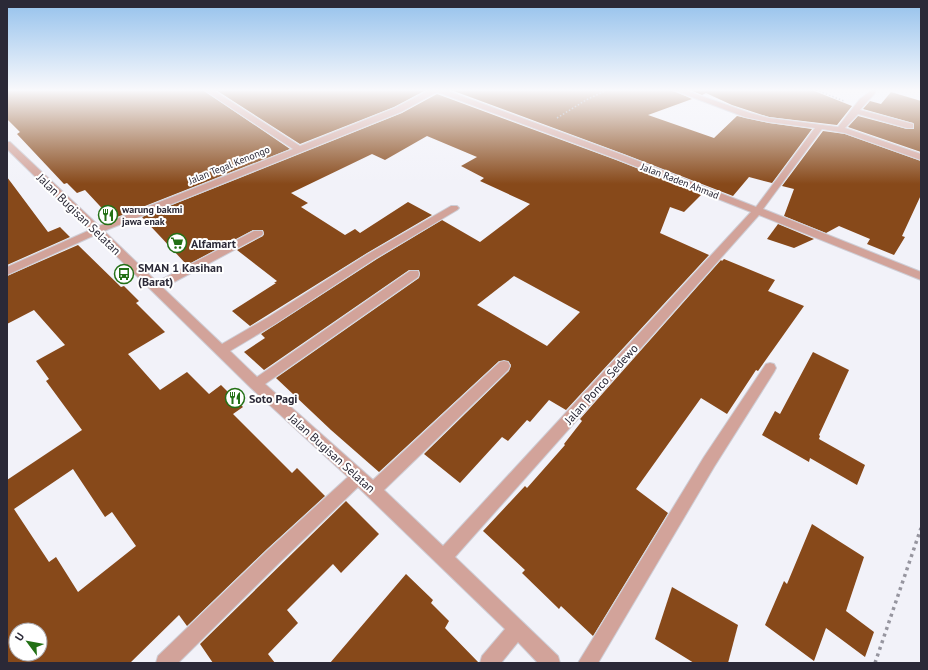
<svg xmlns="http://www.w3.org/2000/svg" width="928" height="670" viewBox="0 0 928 670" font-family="'PT Sans',sans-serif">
<rect width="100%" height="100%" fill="#f2f2f9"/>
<g fill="#87491a" fill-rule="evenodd">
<path d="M7 90H203L290 149 112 219 85 190 77 193 67 183 64 184 17 134 20 132 7 119Z"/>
<path d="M216 90H426L394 107 300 144Z"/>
<path d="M451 90H672L692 99 648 115 714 138 737 116 769 123 812 129 772 183 749 177 733 196 624 154Z"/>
<path d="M690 90H812L852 106 837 125 769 117 732 105 706 93 702 95Z"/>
<path d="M891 92 921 101V152L848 127 858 116 907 129H914L913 123 863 109 870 101 881 104Z"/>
<path d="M437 94 616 160 702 194 684 212 670 207 660 233 709 255 566 410 549 400 530 422 527 420 508 441 502 437 460 483 424 454 509 371 511 365 508 361H499L379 472 331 430 276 378 419 278 420 274 419 270H409L264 370 244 352 265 338 261 334 377 259 442 220 480 242 530 204 480 181 484 178 461 166 477 157 427 136 385 160 372 154 291 193 308 203 301 207 345 235 355 229 360 233 408 202 432 215 367 253 250 326 232 311 276 283H274L277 281 237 250 263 236 264 234 263 230H253L187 265 142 217 402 113ZM514 276 580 312 547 346 477 305Z"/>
<path d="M823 131 845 134 921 161V195L902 236 905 237 894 255 867 244 870 239 839 226 826 233 784 216 794 189 782 186Z"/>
<path d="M7 177 48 232 60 227 70 237 7 265Z"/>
<path d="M778 224 814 239 794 248 767 239Z"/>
<path d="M78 245 121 287 124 286 139 301 136 303 165 332 128 354 160 390 187 372 209 394 221 385 243 407 233 414 292 473 297 468 325 496 267 549 187 626 179 615 130 663H7V480L82 430 46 381 49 379 36 361 65 345 34 310 7 324V276ZM73 469 105 517 112 512 136 546 78 592 56 557 49 562 14 509ZM16 630H40V654H16Z"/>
<path d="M724 259 775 280 768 291 804 306 758 371 756 370 727 414 701 398 636 489 668 513 593 636 561 606 559 609 522 573 525 570 483 531 525 486 527 488 565 445 564 444 582 421 580 419 721 260 722 261Z"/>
<path d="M813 352 849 370 819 435 820 436 819 439 865 465 857 485 810 458 809 462 762 435 775 411 780 414Z"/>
<path d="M346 501 379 534 341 573 333 564 287 610 298 623 268 654 275 663H213L200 644Z"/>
<path d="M812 524 864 557 846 611 874 632 865 657 826 628 814 661 765 625 784 581 787 584Z"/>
<path d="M406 574 433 600 431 603 449 621 445 628 479 663H330Z"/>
<path d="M672 587 738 625 728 663H694L655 639Z"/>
</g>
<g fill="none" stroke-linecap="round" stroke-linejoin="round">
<defs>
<g id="minor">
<path d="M204 90H213L300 146 395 108 430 90H445L623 155 756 207 815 128 769 122 745 117 673 90H684L750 113 769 118 838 127 860 99 871 91H875V93L866 103 860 110 913 124V128H907L858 114 845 128 921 154V160L845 133 822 129 763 209 921 272V280L759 215 455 557 558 656 560 663H538L518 642 501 663H480L482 656 505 629 358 487 280 562 178 663H156L158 656 268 550 348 477 251 388 95 235 7 275V267L90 230 7 149V142H10L99 226 293 149ZM437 92 617 159 751 212 443 546 384 490 508 370 510 366 508 362 504 361 500 362 373 480 265 384 418 277 419 274 418 271H410L257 377 230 351 275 324 376 258 457 210 459 208 457 206H451L368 254 267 318 222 344 163 288 262 235 263 233 262 231H254L157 282 104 231 401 112Z"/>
<path d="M770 363 774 364 776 368 774 372 714 467 598 663H578L704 457 766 364Z"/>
</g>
</defs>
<use href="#minor" stroke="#ceced6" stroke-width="2"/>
<g stroke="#96959f" stroke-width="1.5" stroke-dasharray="1.5 2" stroke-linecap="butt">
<path d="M816 90 844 101"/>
<path d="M557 118 586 100 607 90"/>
</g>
<path stroke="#96959f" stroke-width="3.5" stroke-dasharray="3 4" stroke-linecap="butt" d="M875 663 921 528"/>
<use href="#minor" fill="#d2a39a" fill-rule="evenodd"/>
</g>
<linearGradient id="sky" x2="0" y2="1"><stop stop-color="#94c1ec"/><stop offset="0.49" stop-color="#f9f9fc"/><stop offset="1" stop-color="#f9f9fc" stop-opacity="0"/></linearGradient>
<rect width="928" height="184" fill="url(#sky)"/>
<defs>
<symbol id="restaurant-ring" viewBox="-11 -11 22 22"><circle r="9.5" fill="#fff" stroke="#237015" stroke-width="1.5"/><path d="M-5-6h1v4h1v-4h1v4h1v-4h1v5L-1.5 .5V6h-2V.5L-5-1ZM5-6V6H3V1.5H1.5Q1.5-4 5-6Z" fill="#237015"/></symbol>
<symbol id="supermarket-ring" viewBox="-11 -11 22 22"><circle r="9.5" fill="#fff" stroke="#237015" stroke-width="1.5"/><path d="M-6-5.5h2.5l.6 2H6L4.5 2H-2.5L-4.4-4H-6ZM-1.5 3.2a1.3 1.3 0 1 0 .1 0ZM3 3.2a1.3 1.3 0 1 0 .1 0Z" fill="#237015"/></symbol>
<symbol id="bus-ring" viewBox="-11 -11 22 22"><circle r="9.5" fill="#fff" stroke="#237015" stroke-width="1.5"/><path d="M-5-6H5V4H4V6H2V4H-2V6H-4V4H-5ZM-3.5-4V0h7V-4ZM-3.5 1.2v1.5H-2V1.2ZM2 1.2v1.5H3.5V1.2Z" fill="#237015"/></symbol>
</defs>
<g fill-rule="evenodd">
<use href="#restaurant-ring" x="97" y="204" width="22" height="22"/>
<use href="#supermarket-ring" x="166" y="232" width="22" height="22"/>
<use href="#bus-ring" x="113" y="263" width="22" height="22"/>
<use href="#restaurant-ring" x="224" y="387" width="22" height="22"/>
</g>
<g text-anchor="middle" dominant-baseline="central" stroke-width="4" stroke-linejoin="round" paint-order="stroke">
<g font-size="10" fill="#2b2937" stroke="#fff">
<text transform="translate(229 165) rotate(-22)">Jalan Tegal Kenongo</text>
<text transform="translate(680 181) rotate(21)">Jalan Raden Ahmad</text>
</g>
<g font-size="10" font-weight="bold" fill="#2b2937" stroke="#fff" text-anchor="start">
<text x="122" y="209">warung bakmi<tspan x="122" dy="12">jawa enak</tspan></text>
</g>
<g font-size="12" fill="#2b2937" stroke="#fff">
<text transform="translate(79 214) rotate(44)">Jalan Bugisan Selatan</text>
<text transform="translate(601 384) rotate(-48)">Jalan Ponco Sedewo</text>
<text transform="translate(332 453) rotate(42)">Jalan Bugisan Selatan</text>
</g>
<g font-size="12" font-weight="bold" fill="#2b2937" stroke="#fff" text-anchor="start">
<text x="191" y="243">Alfamart</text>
<text x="138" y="267">SMAN 1 Kasihan<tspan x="138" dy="14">(Barat)</tspan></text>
<text x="249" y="398">Soto Pagi</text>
</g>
</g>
<rect width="928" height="670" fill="none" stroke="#2b2937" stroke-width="16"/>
<g transform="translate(28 642) rotate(302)"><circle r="19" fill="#ffffff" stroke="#aaa9af"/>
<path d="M0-3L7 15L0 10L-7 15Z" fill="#237015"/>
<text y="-6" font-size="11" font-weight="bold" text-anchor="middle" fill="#2b2937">U</text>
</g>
</svg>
